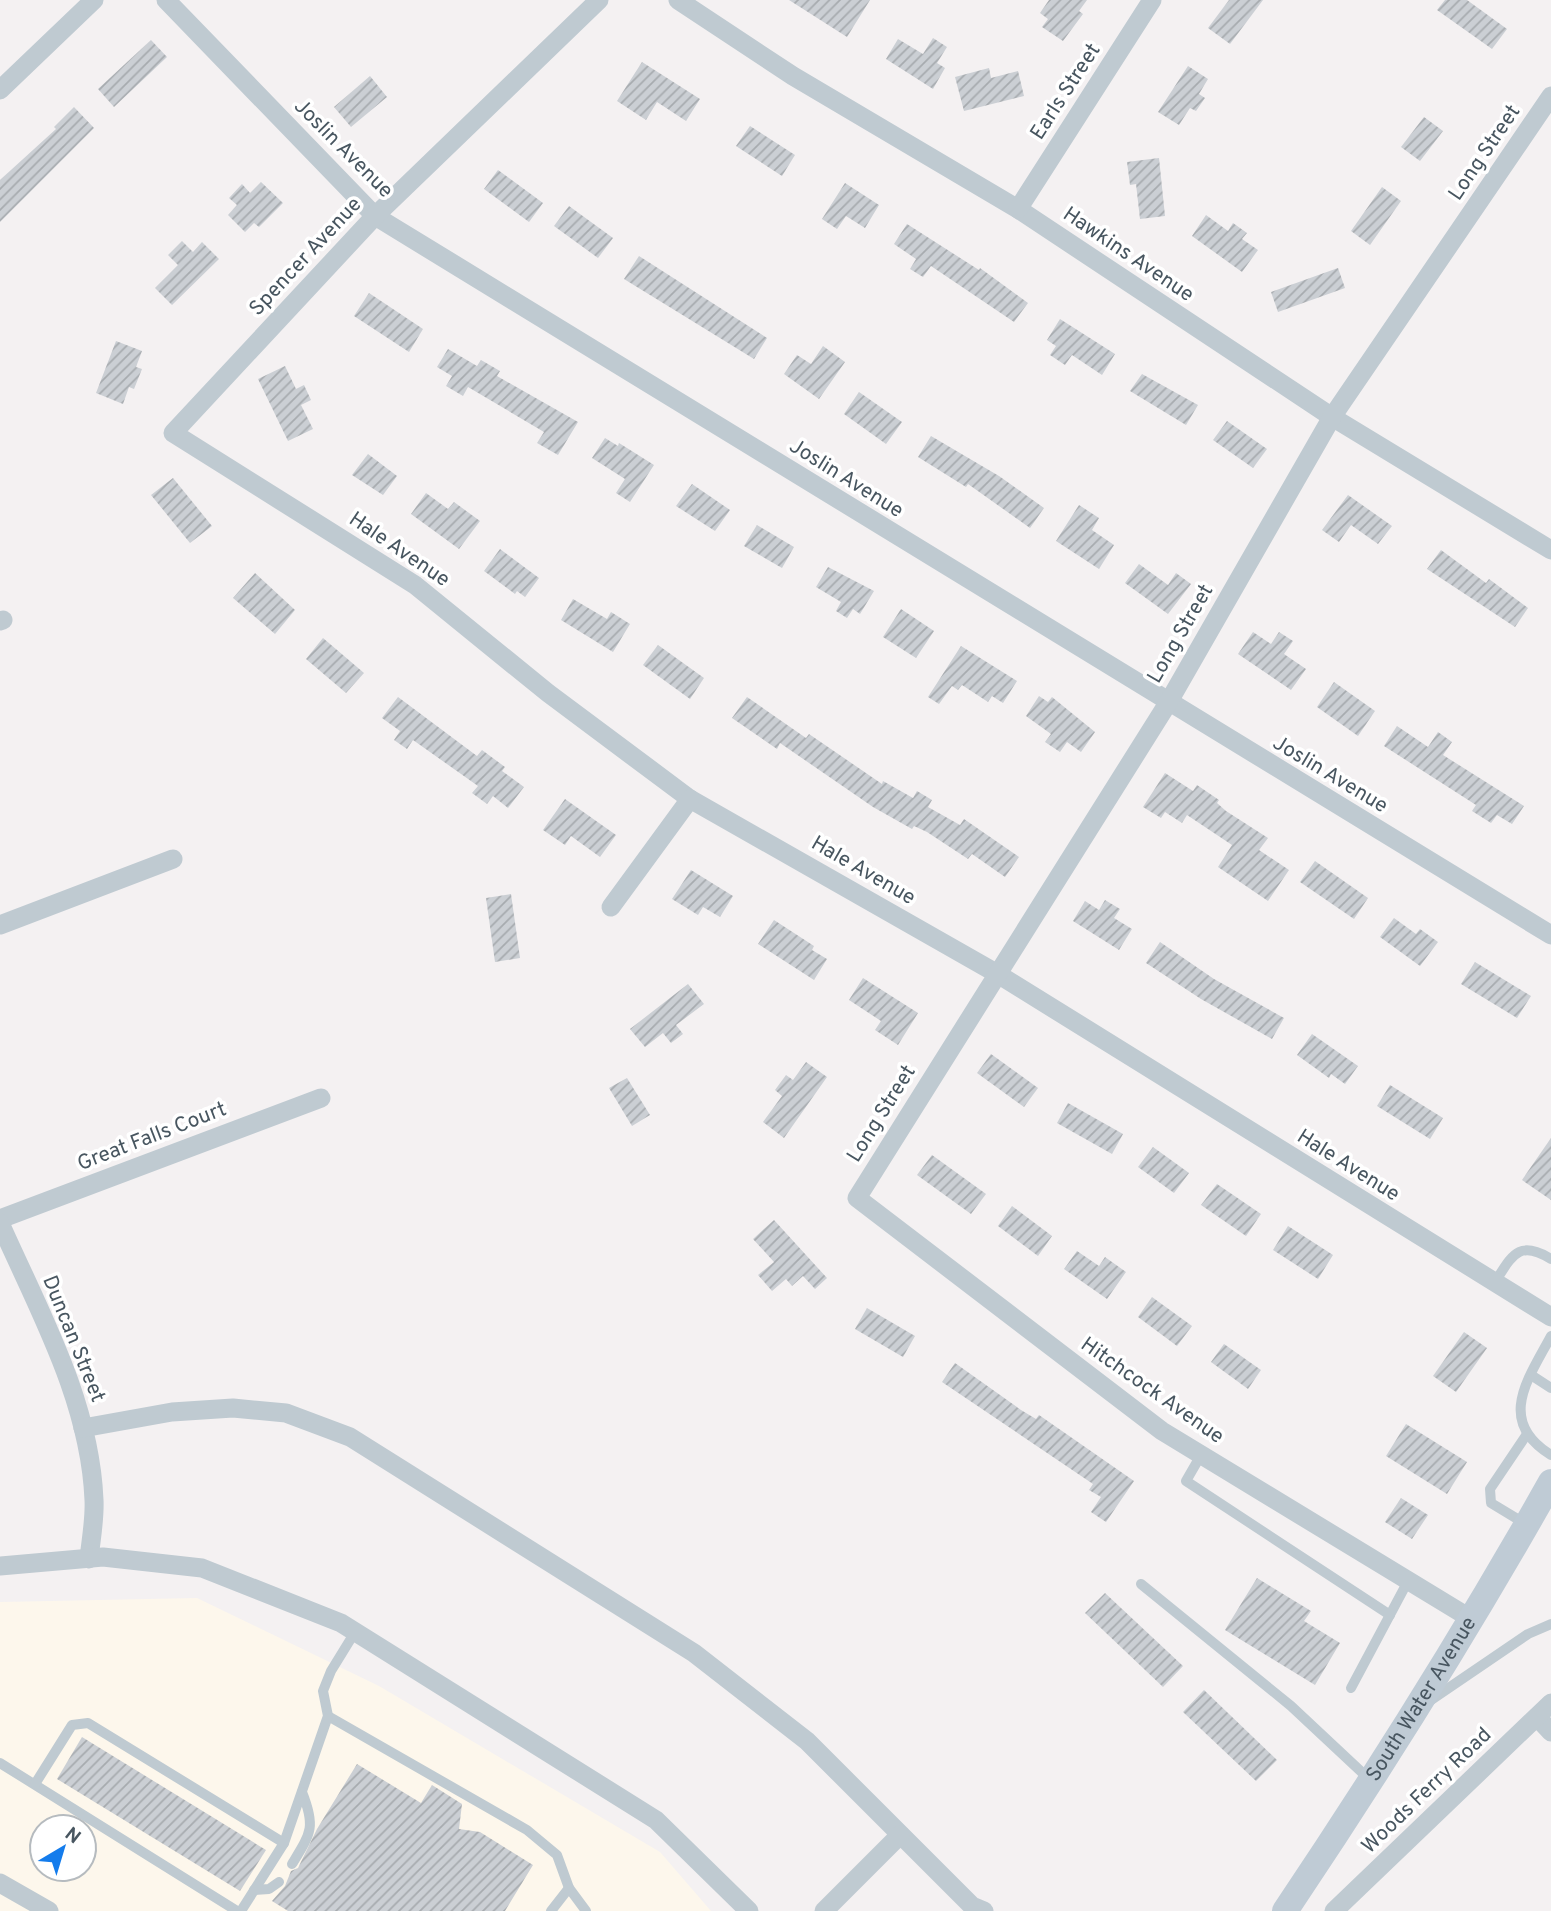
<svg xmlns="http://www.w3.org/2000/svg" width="1551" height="1911" viewBox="0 0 1551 1911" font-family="Overpass,sans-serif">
<defs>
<pattern id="building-hatch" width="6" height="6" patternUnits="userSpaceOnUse" patternTransform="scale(1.75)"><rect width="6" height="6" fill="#cbcfd4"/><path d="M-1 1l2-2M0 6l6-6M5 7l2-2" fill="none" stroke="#a7abaf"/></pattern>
</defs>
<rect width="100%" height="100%" fill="#f4f1f2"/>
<path fill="#fdf7ec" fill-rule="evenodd" d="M197 1598 379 1686 660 1852 711 1911H0V1602ZM42 1827H84V1869H42Z"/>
<g fill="url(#building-hatch)">
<path d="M789 0H870L847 37Z"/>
<path d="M1049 0H1087L1079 11 1083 14 1063 41 1042 27 1048 19 1040 13Z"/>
<path d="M1229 0H1263L1230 44 1208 28Z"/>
<path d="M1445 0H1467L1507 29 1492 49 1437 10Z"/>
<path d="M933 38 947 47 937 63 945 68 933 89 886 59 898 39 923 54Z"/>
<path d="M151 40 167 57 114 107 98 89Z"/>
<path d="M642 62 700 99 686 121 657 102 646 120 617 101Z"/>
<path d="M1188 66 1208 79 1199 94 1205 98 1196 111 1190 108 1179 125 1158 112Z"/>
<path d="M989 68 991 78 1018 71 1024 96 964 111 955 77Z"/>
<path d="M370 76 387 97 351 127 334 107Z"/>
<path d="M74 107 94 128 0 222V180L56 129 54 127Z"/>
<path d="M1424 117 1443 131 1420 161 1401 147Z"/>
<path d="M750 126 795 155 782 176 736 146Z"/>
<path d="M1159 158 1165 216 1140 219 1136 184 1130 185 1127 162Z"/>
<path d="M498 170 543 203 529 222 484 189Z"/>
<path d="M261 182 283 203 259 227 254 223 245 232 228 215 237 205 229 198 242 184 250 193Z"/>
<path d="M845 183 879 205 865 228 846 216 837 229 822 219Z"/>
<path d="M1382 187 1401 201 1370 245 1351 231Z"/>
<path d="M569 206 613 238 598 258 554 226Z"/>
<path d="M1206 215 1228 231 1233 223 1247 233 1242 239 1258 250 1242 272 1192 236Z"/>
<path d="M907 224 979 270 980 268 1028 303 1014 322 931 266 923 277 910 269 916 259 894 244Z"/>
<path d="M182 241 193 252 202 242 219 259 172 305 155 288 178 265 168 255Z"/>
<path d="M639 256 767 338 754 359 624 279Z"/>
<path d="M1338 268 1345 288 1278 312 1271 292Z"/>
<path d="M369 293 423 329 409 352 354 316Z"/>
<path d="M1060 319 1115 354 1102 375 1072 355 1065 365 1050 355 1056 346 1047 340Z"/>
<path d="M116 341 142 351 136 367 142 369 134 389 129 387 123 404 96 393Z"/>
<path d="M823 346 845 362 819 399 784 374 797 355 811 364Z"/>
<path d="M448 349 477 366 481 360 500 371 497 376 578 422 558 455 537 443 544 432 468 387 463 396 446 386 452 376 437 367Z"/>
<path d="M285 366 296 389 304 385 311 400 301 405 313 429 288 441 258 379Z"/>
<path d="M1142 374 1198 405 1186 425 1130 391Z"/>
<path d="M859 392 902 422 886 444 844 414Z"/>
<path d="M1227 421 1267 449 1253 468 1213 440Z"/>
<path d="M931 436 999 476 1044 508 1030 528 968 484 966 487 918 457Z"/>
<path d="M605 438 618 446 619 443 654 465 630 502 616 493 625 479 592 458Z"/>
<path d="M368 454 397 476 383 495 352 475Z"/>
<path d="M173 478 212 526 190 543 151 495Z"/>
<path d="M692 484 730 510 715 531 676 506Z"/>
<path d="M426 493 448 509 454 502 480 521 459 549 411 514Z"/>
<path d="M1348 495 1392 526 1378 544 1351 525 1339 542 1322 530Z"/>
<path d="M1079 505 1099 518 1092 530 1114 545 1099 569 1056 541Z"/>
<path d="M757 525 794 547 782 568 744 546Z"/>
<path d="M500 549 539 578 525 597 517 591 515 594 484 571Z"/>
<path d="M1441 550 1486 583 1489 579 1528 608 1515 627 1427 569Z"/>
<path d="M1139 564 1168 585 1176 573 1191 584 1168 614 1125 583Z"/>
<path d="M828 567 874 591 860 614 853 609 847 618 836 611 841 602 816 587Z"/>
<path d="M255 573 295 610 275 634 233 598Z"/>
<path d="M573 599 607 619 611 612 630 624 613 652 561 620Z"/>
<path d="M901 609 934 631 916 658 883 637Z"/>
<path d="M1253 632 1271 644 1279 632 1293 641 1284 654 1306 669 1291 690 1238 654Z"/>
<path d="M323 638 364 673 346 693 306 659Z"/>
<path d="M658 645 704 678 690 699 643 665Z"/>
<path d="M961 646 1017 681 1003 703 992 696 988 702 962 685 958 690 952 686 939 704 928 697Z"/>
<path d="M1334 682 1375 711 1358 736 1317 707Z"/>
<path d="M1039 696 1048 702 1052 697 1095 732 1081 752 1067 742 1060 752 1045 742 1051 734 1026 716Z"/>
<path d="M398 697 477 756 482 750 505 767 502 771 524 787 508 808 493 796 487 804 472 793 478 786 413 740 407 749 394 740 400 731 382 718Z"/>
<path d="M747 697 806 738 809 734 882 784 883 781 913 798 917 791 932 800 928 807 960 825 964 819 1019 857 1005 877 972 854 968 859 927 832 914 826 912 829 873 807 780 743 777 749 732 718Z"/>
<path d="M1397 726 1428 747 1438 732 1452 742 1443 755 1524 806 1512 824 1497 815 1491 823 1472 811 1476 805 1384 746Z"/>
<path d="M1165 773 1193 791 1197 785 1219 800 1217 803 1226 811 1268 838 1259 850 1289 870 1268 901 1218 867 1232 845 1187 815 1182 823 1165 812 1161 818 1143 807Z"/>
<path d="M565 799 616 835 600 857 571 836 565 845 543 830Z"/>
<path d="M1315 861 1368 898 1354 919 1300 882Z"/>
<path d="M691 870 733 896 720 917 703 907 698 915 672 899Z"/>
<path d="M511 894 520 958 495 962 486 898Z"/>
<path d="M1105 900 1120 909 1114 918 1132 929 1119 950 1073 921 1085 901 1099 910Z"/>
<path d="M1394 918 1416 934 1420 929 1438 942 1420 966 1380 937Z"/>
<path d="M774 920 814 946 812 950 827 959 814 980 758 944Z"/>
<path d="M1160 942 1214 979 1284 1018 1272 1039 1201 999 1146 963Z"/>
<path d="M1475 962 1531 996 1517 1018 1461 984Z"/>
<path d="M863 978 918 1013 898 1045 875 1030 881 1021 849 1000Z"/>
<path d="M688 984 704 1004 676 1025 683 1034 671 1043 663 1033 645 1047 630 1029Z"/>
<path d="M1312 1034 1358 1066 1345 1084 1331 1074 1329 1078 1297 1055Z"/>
<path d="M991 1054 1038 1088 1024 1107 977 1073Z"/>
<path d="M806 1062 827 1077 784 1138 763 1122 782 1096 775 1090 786 1075 793 1080Z"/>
<path d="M627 1078 650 1115 632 1126 609 1088Z"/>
<path d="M1390 1085 1443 1118 1430 1139 1377 1106Z"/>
<path d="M1068 1103 1123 1134 1112 1154 1057 1123Z"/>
<path d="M1551 1138V1200L1522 1180Z"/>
<path d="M1153 1147 1189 1173 1174 1193 1138 1167Z"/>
<path d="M932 1155 986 1194 971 1214 917 1175Z"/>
<path d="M1217 1184 1261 1214 1246 1236 1201 1205Z"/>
<path d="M1012 1206 1052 1236 1038 1256 998 1226Z"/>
<path d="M774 1220 827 1278 815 1289 803 1276 792 1286 786 1279 772 1291 758 1275 774 1262 753 1239Z"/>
<path d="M1288 1226 1333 1255 1318 1279 1273 1250Z"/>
<path d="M1077 1251 1099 1266 1105 1257 1126 1272 1107 1299 1064 1269Z"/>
<path d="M1152 1297 1192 1326 1177 1346 1138 1317Z"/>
<path d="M867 1308 915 1336 903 1357 855 1329Z"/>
<path d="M1464 1332 1487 1348 1456 1392 1433 1376Z"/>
<path d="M1224 1344 1261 1370 1248 1389 1211 1362Z"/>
<path d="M955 1363 1021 1410 1036 1419 1039 1415 1134 1481 1106 1522 1091 1512 1101 1497 1089 1490 1093 1484 942 1382Z"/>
<path d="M1406 1424 1467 1462 1447 1494 1386 1456Z"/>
<path d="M1401 1498 1428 1515 1412 1539 1385 1522Z"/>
<path d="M1257 1578 1311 1611 1304 1621 1340 1643 1315 1685 1225 1630Z"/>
<path d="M1105 1593 1183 1666 1163 1687 1085 1613Z"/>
<path d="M1204 1690 1277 1760 1256 1781 1183 1712Z"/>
<path d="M82 1737 266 1850 240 1891 57 1779Z"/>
<path d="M357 1764 421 1803 432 1785 462 1804 459 1829 480 1832 533 1865 505 1911H288L272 1901 285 1886 291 1871 298 1868 317 1829Z"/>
</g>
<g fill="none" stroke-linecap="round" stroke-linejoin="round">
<g stroke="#bfcad1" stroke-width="10">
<path d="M1495 1282C1512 1256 1518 1239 1551 1259"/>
<path d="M1551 1336C1528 1379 1496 1421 1551 1455"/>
<path d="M1531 1375 1551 1388"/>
<path d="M1201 1455 1186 1481 1390 1615"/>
<path d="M1524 1523 1491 1503 1490 1489 1527 1434"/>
<path d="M1141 1584 1291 1706 1369 1779"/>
<path d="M1351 1688 1408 1581"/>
<path d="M1431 1700 1528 1634 1551 1624"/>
<path d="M328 1716 527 1830 557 1855 569 1888 586 1911"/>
<path d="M0 1763 237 1911"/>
<path d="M35 1784 72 1725 88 1723 284 1843 241 1911"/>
<path d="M284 1843 328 1716 323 1691 331 1671 355 1632"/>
<path d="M292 1864C311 1833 316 1827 302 1792"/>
<path d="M254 1890 269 1889 279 1882"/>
<path d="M551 1911 569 1888"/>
</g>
<g stroke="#bfcad1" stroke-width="19">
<path d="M166 0 375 216 1551 935"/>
<path d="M599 0 375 216 173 433 415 585 548 693 690 799 996 973 1551 1317"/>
<path d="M678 0 793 76 1018 209 1332 417 1551 550"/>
<path d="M0 90 94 0"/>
<path d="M1018 209 1152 0"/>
<path d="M0 621 3 620"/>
<path d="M611 907 690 799"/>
<path d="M0 925 173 859"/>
<path d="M0 1219 321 1098"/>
<path d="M0 1223C39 1311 90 1401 94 1500 95 1519 91 1539 89 1559"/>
<path d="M83 1428 172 1412 233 1408 286 1413 350 1437 694 1653 807 1741 972 1906 984 1911"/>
<path d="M0 1566 103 1557 202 1568 341 1623 656 1820 749 1911"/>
<path d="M1473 1620 1162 1431 857 1198 1168 703 1332 417 1551 96"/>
<path d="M1537 1717 1551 1732"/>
<path d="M0 1883 49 1911"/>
<path d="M824 1911 900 1835"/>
<path d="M1334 1911 1551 1703"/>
</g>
<path stroke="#bfcbd5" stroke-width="26" id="s1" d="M1285 1911C1379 1771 1468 1629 1551 1482"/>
</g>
<g text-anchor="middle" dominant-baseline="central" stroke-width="7" stroke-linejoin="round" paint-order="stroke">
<g font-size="21" fill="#485660" stroke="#fff">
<text transform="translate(1066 92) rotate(-57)">Earls Street</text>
<text transform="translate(343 149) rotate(45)">Joslin Avenue</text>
<text transform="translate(1485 153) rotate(-56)">Long Street</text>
<text transform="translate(1128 255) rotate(34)">Hawkins Avenue</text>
<text transform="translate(306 257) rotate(-47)">Spencer Avenue</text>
<text transform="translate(846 479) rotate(32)">Joslin Avenue</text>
<text transform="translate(399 550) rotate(34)">Hale Avenue</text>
<text transform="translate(1181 634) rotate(-60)">Long Street</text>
<text transform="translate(1330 775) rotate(31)">Joslin Avenue</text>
<text transform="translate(863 871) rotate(30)">Hale Avenue</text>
<text transform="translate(882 1114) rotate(-58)">Long Street</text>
<text transform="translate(152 1137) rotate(-21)">Great Falls Court</text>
<text transform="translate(1348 1166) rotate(32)">Hale Avenue</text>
<text transform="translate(73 1339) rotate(68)">Duncan Street</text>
<text transform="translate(1152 1391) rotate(35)">Hitchcock Avenue</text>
<text stroke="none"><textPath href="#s1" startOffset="252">South Water Avenue</textPath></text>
<text transform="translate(1427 1791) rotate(-44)">Woods Ferry Road</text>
</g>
</g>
<g transform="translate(63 1848) rotate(38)"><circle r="33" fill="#ffffff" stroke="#b6bbbf" stroke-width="2"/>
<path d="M0-5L12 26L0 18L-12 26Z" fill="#147cec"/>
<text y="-10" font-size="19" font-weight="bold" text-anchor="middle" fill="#485660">N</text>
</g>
</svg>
